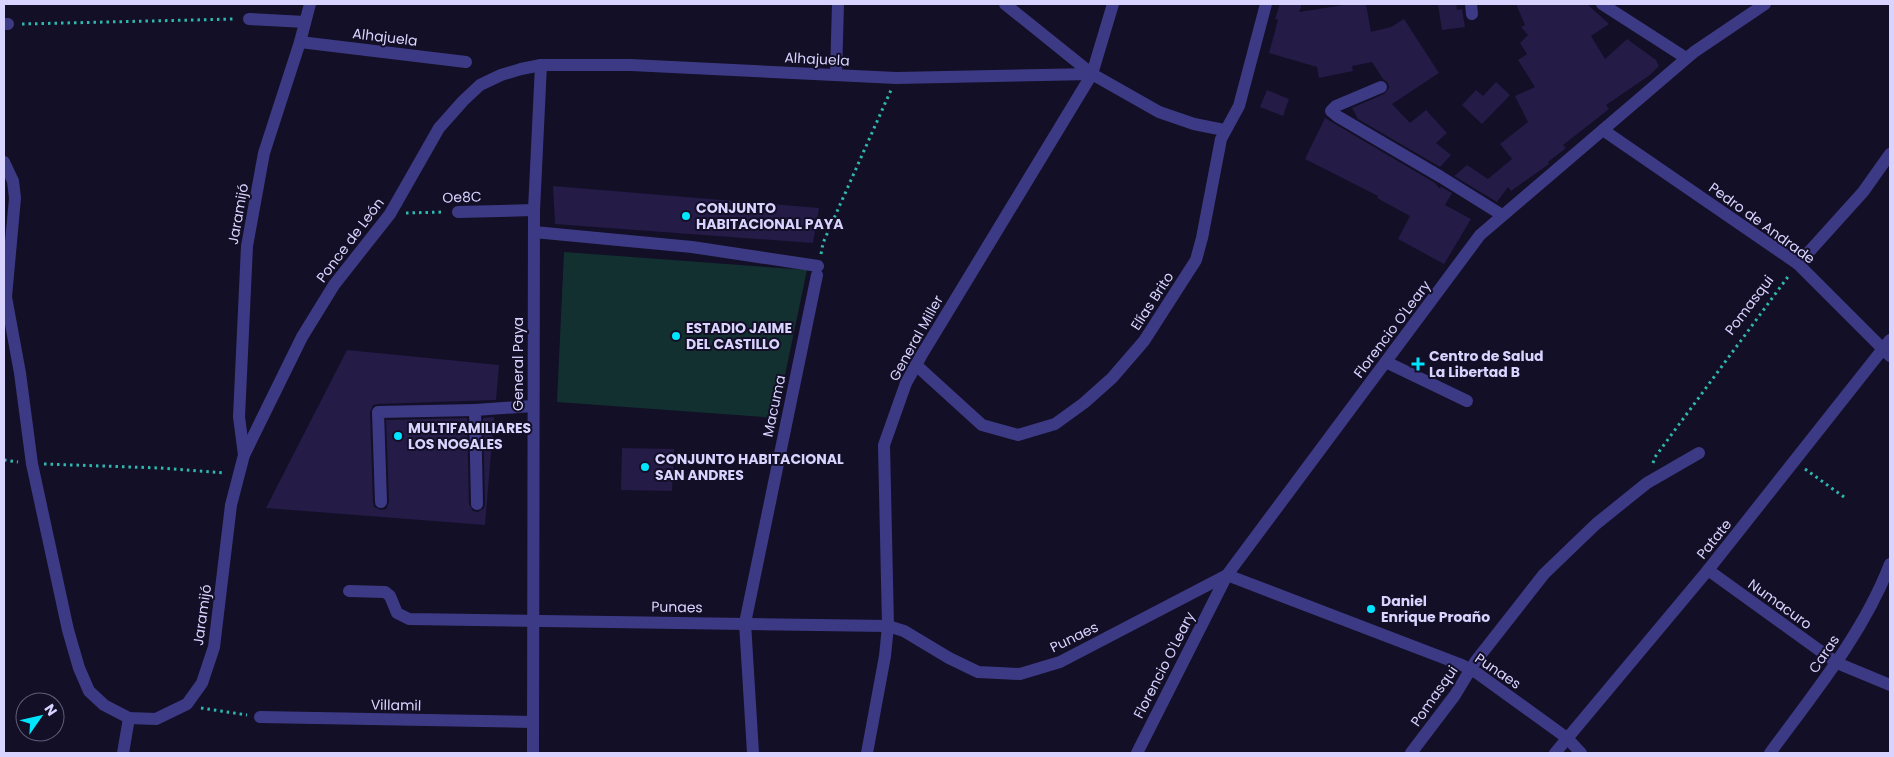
<svg xmlns="http://www.w3.org/2000/svg" width="1894" height="757" viewBox="0 0 1894 757" font-family="Poppins,sans-serif">
<rect width="100%" height="100%" fill="#130f26"/>
<path fill="#12302f" d="M564 252 807 270 776 418 557 402Z"/>
<g fill="#241b47">
<path d="M1280 4H1302L1299 12 1350 4H1366L1371 32 1391 27 1404 19 1439 73 1392 104 1410 123 1426 110 1447 133 1436 143 1451 155 1440 167 1358 119 1352 108 1384 94 1389 88 1388 83 1383 79 1372 62 1352 66 1353 71 1319 78 1317 67 1269 53 1278 20 1275 19Z"/>
<path d="M1456 4 1457 10 1462 9 1465 27 1442 30 1438 5Z"/>
<path d="M1516 4H1587L1609 24 1591 36 1605 59 1627 39 1656 60 1659 66 1650 75 1606 105 1609 109 1563 145 1566 148 1548 162 1549 164 1511 191 1508 187 1497 202 1454 176 1467 165 1488 179 1512 159 1500 144 1528 122 1515 96 1535 87 1518 60 1527 54 1520 43 1528 35 1521 27 1525 25Z"/>
<path d="M1496 82 1510 95 1482 124 1462 105 1476 90 1483 96Z"/>
<path d="M1267 90 1289 99 1283 116 1260 107Z"/>
<path d="M1325 118 1435 183 1439 188 1441 187 1452 193 1445 205 1471 219 1444 264 1398 239 1410 216 1377 198 1378 196 1305 159Z"/>
<path d="M553 186 819 208 813 243 555 224Z"/>
<path d="M347 350 499 365 496 400 378 404 373 405 370 412 373 502 374 507 381 510 386 509 389 502 386 420 467 418 469 504 473 511 478 512 484 508 485 504 483 418 494 417 485 525 266 508Z"/>
<path d="M622 448 674 449 672 491 621 490Z"/>
</g>
<g fill="none" stroke-linecap="round" stroke-linejoin="round">
<g stroke="#2fb8b0" stroke-width="3" stroke-dasharray="2.5 4" stroke-linecap="butt">
<path d="M22 24 235 19"/>
<path d="M406 213 445 212"/>
<path d="M821 254 823 243 891 90"/>
<path d="M4 460 18 462"/>
<path d="M1653 463 1655 457 1790 274"/>
<path d="M44 464 160 468 225 473"/>
<path d="M1805 469 1844 497"/>
<path d="M201 708 247 715"/>
</g>
<g stroke="#3d3a85" stroke-width="12">
<path d="M1005 4 1092 74 1159 112 1194 124 1224 130"/>
<path d="M1471 4 1472 14"/>
<path d="M1602 4 1686 58"/>
<path d="M249 19 305 22"/>
<path d="M4 24H8"/>
<path d="M300 42 466 62"/>
<path d="M836 75 838 4"/>
<path d="M1381 87 1336 106 1331 111 1337 116 1441 177 1502 215"/>
<path d="M1603 130 1798 264 1890 356"/>
<path d="M4 162 13 181 15 198 6 297 20 373 32 464 68 630 79 668 89 691 104 705 129 718 156 719 187 704 202 683 214 647 231 505 244 455 239 417 247 246 264 153 300 42 310 4"/>
<path d="M458 212 534 210"/>
<path d="M534 232 692 247 818 266"/>
<path d="M1798 264 1863 192 1890 154"/>
<path d="M1386 362 1467 401"/>
<path d="M916 365 982 425 1018 435 1055 424 1084 403 1112 378 1144 341 1196 260 1202 238 1221 139 1239 106 1266 4"/>
<path d="M244 455 302 337 334 285 390 214 439 128 463 101 480 85 501 75 521 69 541 65H631L896 78 1092 74"/>
<path d="M381 502 378 412 475 410"/>
<path d="M477 504 475 410 533 406"/>
<path d="M1708 570 1837 663 1890 685"/>
<path d="M349 591 385 592 390 596 397 613 409 619 888 626 904 631 949 658 978 672 1020 674 1060 662 1227 575 1462 665 1477 673 1567 738 1581 753"/>
<path d="M260 717 532 722"/>
<path d="M123 753 129 718"/>
<path d="M533 753 534 210 541 65"/>
<path d="M753 753 745 623 817 275"/>
<path d="M867 753 885 656 888 626 884 445 906 383 921 356 1092 74 1113 4"/>
<path d="M1137 753 1227 575 1480 235 1694 52 1765 4"/>
<path d="M1411 753 1455 695 1475 662 1544 574 1596 524 1647 483 1699 453"/>
<path d="M1555 753 1708 570 1890 340"/>
<path d="M1770 753C1814 693 1863 634 1890 564"/>
</g>
</g>
<g fill="#00e5ff" stroke="#130f26" stroke-width="2">
<circle cx="686" cy="216" r="5"/>
<circle cx="676" cy="336" r="5"/>
<path d="M1415.5 356.5h5v5h5v5h-5v5h-5v-5h-5v-5h5z"/>
<circle cx="398" cy="436" r="5"/>
<circle cx="645" cy="467" r="5"/>
<circle cx="1371" cy="609" r="5"/>
</g>
<g text-anchor="middle" dominant-baseline="central" stroke-width="4" stroke-linejoin="round" paint-order="stroke">
<g font-size="14" fill="#d9d4ff" stroke="#130f26">
<text transform="translate(385 37) rotate(7)">Alhajuela</text>
<text transform="translate(817 59) rotate(3)">Alhajuela</text>
<text transform="translate(462 197) rotate(-2)">Oe8C</text>
<text transform="translate(238 214) rotate(-80)">Jaramijó</text>
<text transform="translate(1762 223) rotate(36)">Pedro de Andrade</text>
<text transform="translate(350 240) rotate(-53)">Ponce de León</text>
<text transform="translate(1152 301) rotate(-57)">Elías Brito</text>
<text transform="translate(1749 305) rotate(-53)">Pomasqui</text>
<text transform="translate(1392 329) rotate(-53)">Florencio O'Leary</text>
<text transform="translate(916 338) rotate(-61)">General Miller</text>
<text transform="translate(518 364) rotate(-90)">General Paya</text>
<text transform="translate(774 406) rotate(-78)">Macuma</text>
<text transform="translate(1714 539) rotate(-51)">Patate</text>
<text transform="translate(1780 604) rotate(36)">Numacuro</text>
<text transform="translate(677 607) rotate(1)">Punaes</text>
<text transform="translate(202 615) rotate(-82)">Jaramijó</text>
<text transform="translate(1074 637) rotate(-26)">Punaes</text>
<text transform="translate(1824 654) rotate(-56)">Caras</text>
<text transform="translate(1164 665) rotate(-63)">Florencio O'Leary</text>
<text transform="translate(1498 671) rotate(34)">Punaes</text>
<text transform="translate(1434 696) rotate(-55)">Pomasqui</text>
<text transform="translate(396 705) rotate(1)">Villamil</text>
</g>
<g font-size="14" font-weight="bold" fill="#d9d4ff" stroke="#130f26" text-anchor="start">
<text x="696" y="208">CONJUNTO<tspan x="696" dy="16">HABITACIONAL PAYA</tspan></text>
<text x="686" y="328">ESTADIO JAIME<tspan x="686" dy="16">DEL CASTILLO</tspan></text>
<text x="1429" y="356">Centro de Salud<tspan x="1429" dy="16">La Libertad B</tspan></text>
<text x="408" y="428">MULTIFAMILIARES<tspan x="408" dy="16">LOS NOGALES</tspan></text>
<text x="655" y="459">CONJUNTO HABITACIONAL<tspan x="655" dy="16">SAN ANDRES</tspan></text>
<text x="1381" y="601">Daniel<tspan x="1381" dy="16">Enrique Proaño</tspan></text>
</g>
</g>
<rect width="1894" height="757" fill="none" stroke="#d9d4ff" stroke-width="10"/>
<g transform="translate(40 717) rotate(56)"><circle r="24" fill="#130f26" stroke="#625e7d"/>
<path d="M0-4L9 19L0 12L-9 19Z" fill="#00e5ff"/>
<text y="-8" font-size="14" font-weight="bold" text-anchor="middle" fill="#d9d4ff">N</text>
</g>
</svg>
